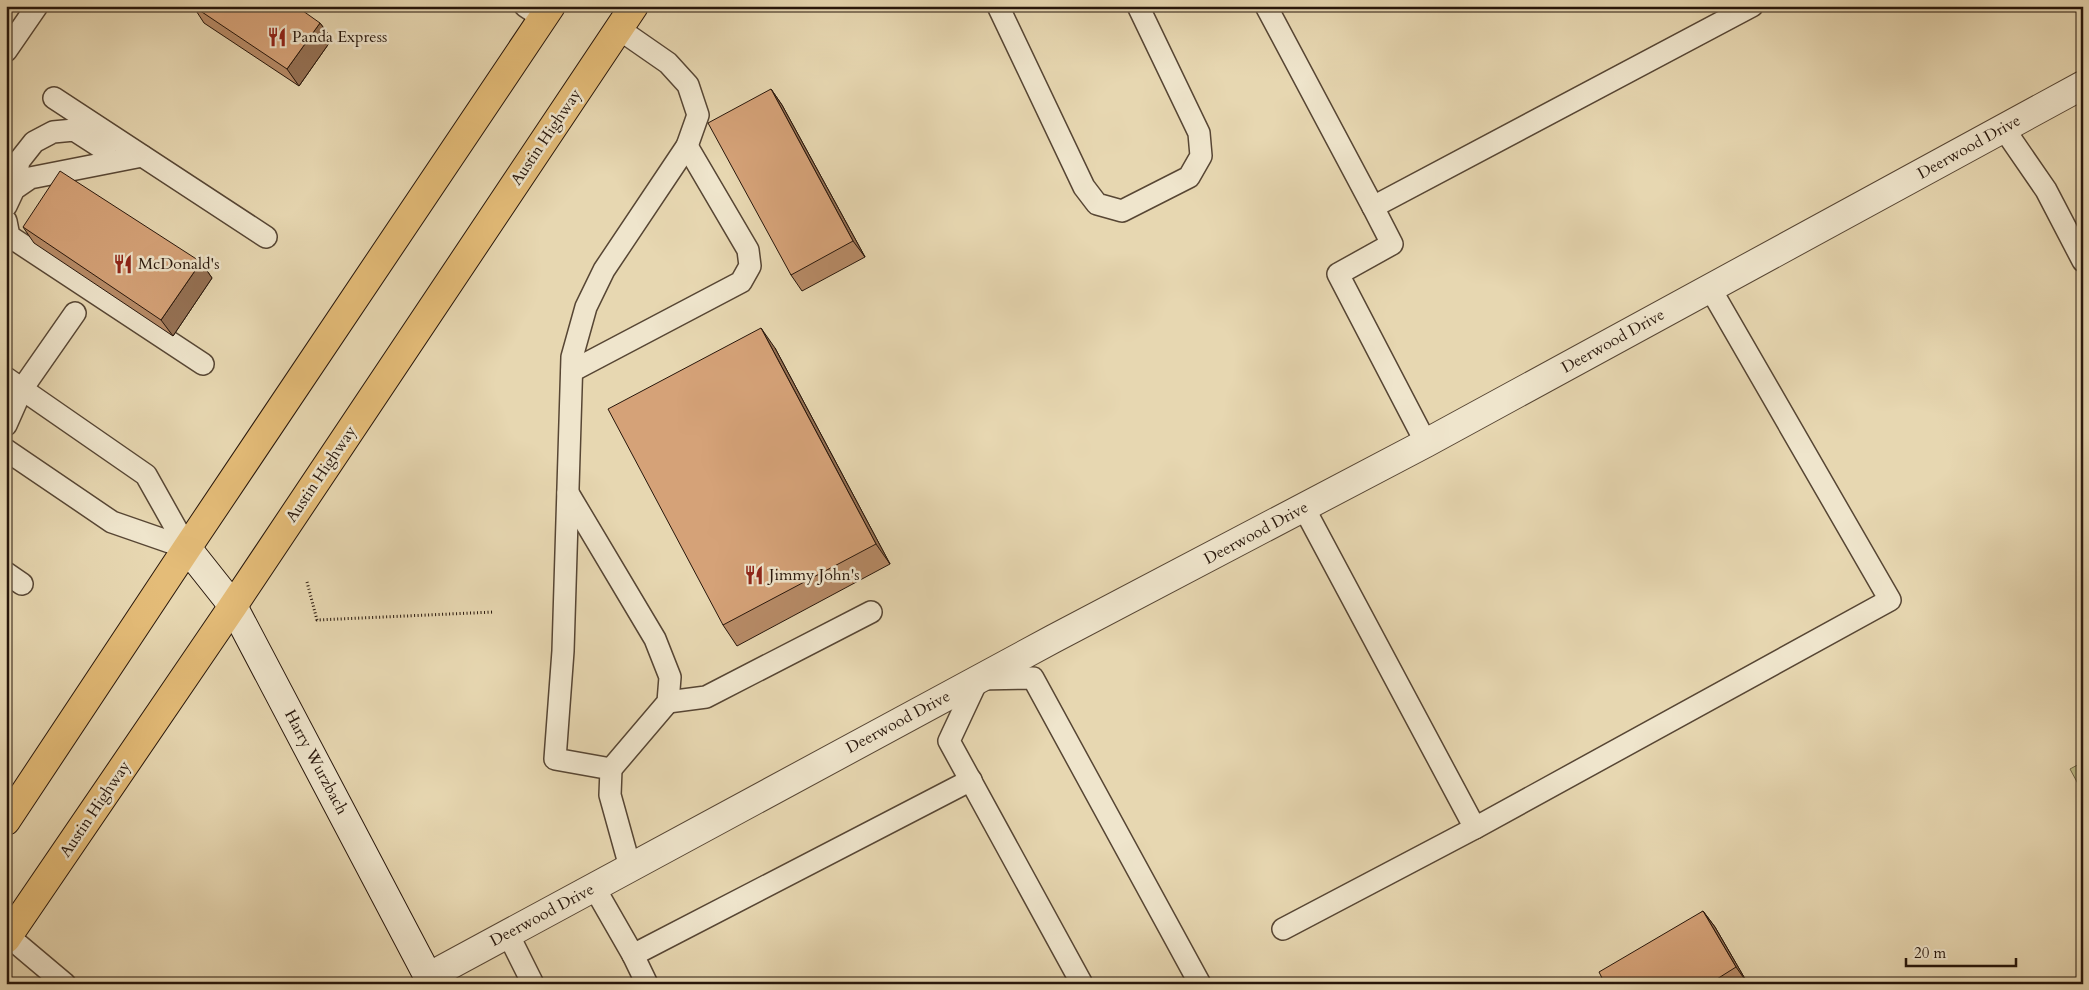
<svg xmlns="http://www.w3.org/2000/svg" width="2089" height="990" viewBox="0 0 2089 990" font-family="Cardo,serif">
<rect width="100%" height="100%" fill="#e7d7b1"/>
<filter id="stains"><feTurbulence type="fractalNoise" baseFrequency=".004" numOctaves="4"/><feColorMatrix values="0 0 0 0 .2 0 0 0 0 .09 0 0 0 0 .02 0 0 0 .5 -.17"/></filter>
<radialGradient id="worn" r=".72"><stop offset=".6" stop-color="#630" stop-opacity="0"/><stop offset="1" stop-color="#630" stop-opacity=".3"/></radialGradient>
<path fill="#bdbc86" stroke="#726948" d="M2083 762V793L2070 769Z"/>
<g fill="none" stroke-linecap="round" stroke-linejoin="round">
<defs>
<g id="service">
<path d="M525 6 543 18"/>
<path d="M998 6 1084 187 1097 204 1122 211 1189 177 1201 156 1199 133 1138 6"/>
<path d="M1266 6 1373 207"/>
<path d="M619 29 668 63 688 85 698 115 687 146 604 270 586 307 572 357 563 651 555 759 611 769 610 795 630 867"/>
<path d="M6 51 37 6"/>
<path d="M54 98 266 237"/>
<path d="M2004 129 2046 190 2083 261"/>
<path d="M14 189 19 161 34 142 53 132 74 130 105 150"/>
<path d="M6 206 14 189 30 178 142 156"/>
<path d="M6 221 9 236 203 364"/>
<path d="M572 371 741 282 750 266 748 250 687 146"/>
<path d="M6 378 146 475 187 548"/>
<path d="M6 425 22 389 75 313"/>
<path d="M1426 443 1338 274 1392 244 1373 207 1752 6"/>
<path d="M6 450 112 522 187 548"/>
<path d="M568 493 655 639 670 677 668 702 611 769"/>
<path d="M1304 508 1475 828 1890 600 1710 288"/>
<path d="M6 573 22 584"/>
<path d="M668 702 706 697 871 612"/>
<path d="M594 887 633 955 971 780"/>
<path d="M1283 929 1475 828"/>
<path d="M508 934 533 984"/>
<path d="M8 936 65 984"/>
<path d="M633 955 647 984"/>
<path d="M1082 984 949 741 978 679 1033 678 1200 984"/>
</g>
<path id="minor" d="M428 977 1053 639 1426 443 2083 85"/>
<path id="secondary" d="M187 548 233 606 432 984"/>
<g id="primary">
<path d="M6 821 187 548 551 6"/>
<path d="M6 939 233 606 634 6"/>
</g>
</defs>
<use href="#service" stroke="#574634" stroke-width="24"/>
<use href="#minor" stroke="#574634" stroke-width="30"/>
<use href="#secondary" stroke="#27160b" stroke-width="30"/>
<use href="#primary" stroke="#27160b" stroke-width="30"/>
<path stroke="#27160b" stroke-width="3" stroke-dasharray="1 2.5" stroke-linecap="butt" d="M307 582 317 620 494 612"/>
<use href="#service" stroke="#efe5cc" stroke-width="21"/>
<use href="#minor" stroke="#efe5cc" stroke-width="28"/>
<use href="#secondary" stroke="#efe5cc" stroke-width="28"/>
<use href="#primary" stroke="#e4bc78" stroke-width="28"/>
</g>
<g fill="#b78b67" stroke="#27160b">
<path d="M193 6 320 23 332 39 299 86 204 23Z"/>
<path d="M771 89 782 105 865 257 802 291 791 275Z"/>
<path d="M23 227 201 262 212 278 173 336 34 243Z"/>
<path d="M775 348 890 564 737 646 723 625Z"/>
<path d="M1703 911 1715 927 1748 984H1605Z"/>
</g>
<g fill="#957154" stroke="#27160b">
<path d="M320 23 332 39 299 86 287 69Z"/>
<path d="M771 89 782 105 865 257 853 241Z"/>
<path d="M201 262 212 278 173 336 161 320Z"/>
<path d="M761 328 775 348 890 564 876 544Z"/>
<path d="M1703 911 1715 927 1748 984 1736 967Z"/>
</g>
<g fill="#d5a278" stroke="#27160b">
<path d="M193 6H296L320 23 287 69Z"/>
<path d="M771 89 853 241 791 275 708 123Z"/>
<path d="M60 171 201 262 161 320 23 227Z"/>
<path d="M761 328 876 544 723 625 608 409Z"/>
<path d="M1703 911 1736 967 1709 984H1605L1599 972Z"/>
</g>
<defs>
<symbol id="restaurant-bare" viewBox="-9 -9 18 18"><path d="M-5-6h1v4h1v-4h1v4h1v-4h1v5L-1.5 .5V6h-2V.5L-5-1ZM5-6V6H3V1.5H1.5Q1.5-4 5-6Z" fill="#8f2418" stroke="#efe5cc" stroke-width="2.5" paint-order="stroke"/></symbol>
</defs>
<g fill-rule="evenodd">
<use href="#restaurant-bare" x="263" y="23" width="28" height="28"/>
<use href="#restaurant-bare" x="109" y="250" width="28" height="28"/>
<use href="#restaurant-bare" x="740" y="561" width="28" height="28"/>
</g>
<g text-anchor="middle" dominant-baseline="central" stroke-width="5" stroke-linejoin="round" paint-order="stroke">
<g font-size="16" fill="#27160b" stroke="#efe5cc" text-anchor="start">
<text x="292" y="37">Panda Express</text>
<text x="138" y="264">McDonald's</text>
<text x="769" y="575">Jimmy John's</text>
</g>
<g font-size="16" fill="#27160b" stroke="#efe5cc">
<text transform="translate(546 137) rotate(-56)">Austin Highway</text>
<text transform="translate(1969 147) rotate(-29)">Deerwood Drive</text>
<text transform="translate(1613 341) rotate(-29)">Deerwood Drive</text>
<text transform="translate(321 474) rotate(-56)">Austin Highway</text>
<text transform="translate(1256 533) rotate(-28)">Deerwood Drive</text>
<text transform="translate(898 722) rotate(-28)">Deerwood Drive</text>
<text transform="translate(316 762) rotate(62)">Harry Wurzbach</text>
<text transform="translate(95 809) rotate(-56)">Austin Highway</text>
<text transform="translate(542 915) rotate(-28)">Deerwood Drive</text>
</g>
</g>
<rect width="2089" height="990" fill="none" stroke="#e7d7b1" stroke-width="25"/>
<rect x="8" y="8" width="2074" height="975" fill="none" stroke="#27160b" stroke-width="2.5"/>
<rect x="12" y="12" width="2064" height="965" fill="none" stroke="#27160b"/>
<path d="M1906 958v8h110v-8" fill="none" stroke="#27160b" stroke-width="2.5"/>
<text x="1914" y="958" font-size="15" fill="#27160b" stroke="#efe5cc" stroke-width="4" paint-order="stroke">20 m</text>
<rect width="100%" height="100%" filter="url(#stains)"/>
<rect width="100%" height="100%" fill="url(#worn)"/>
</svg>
